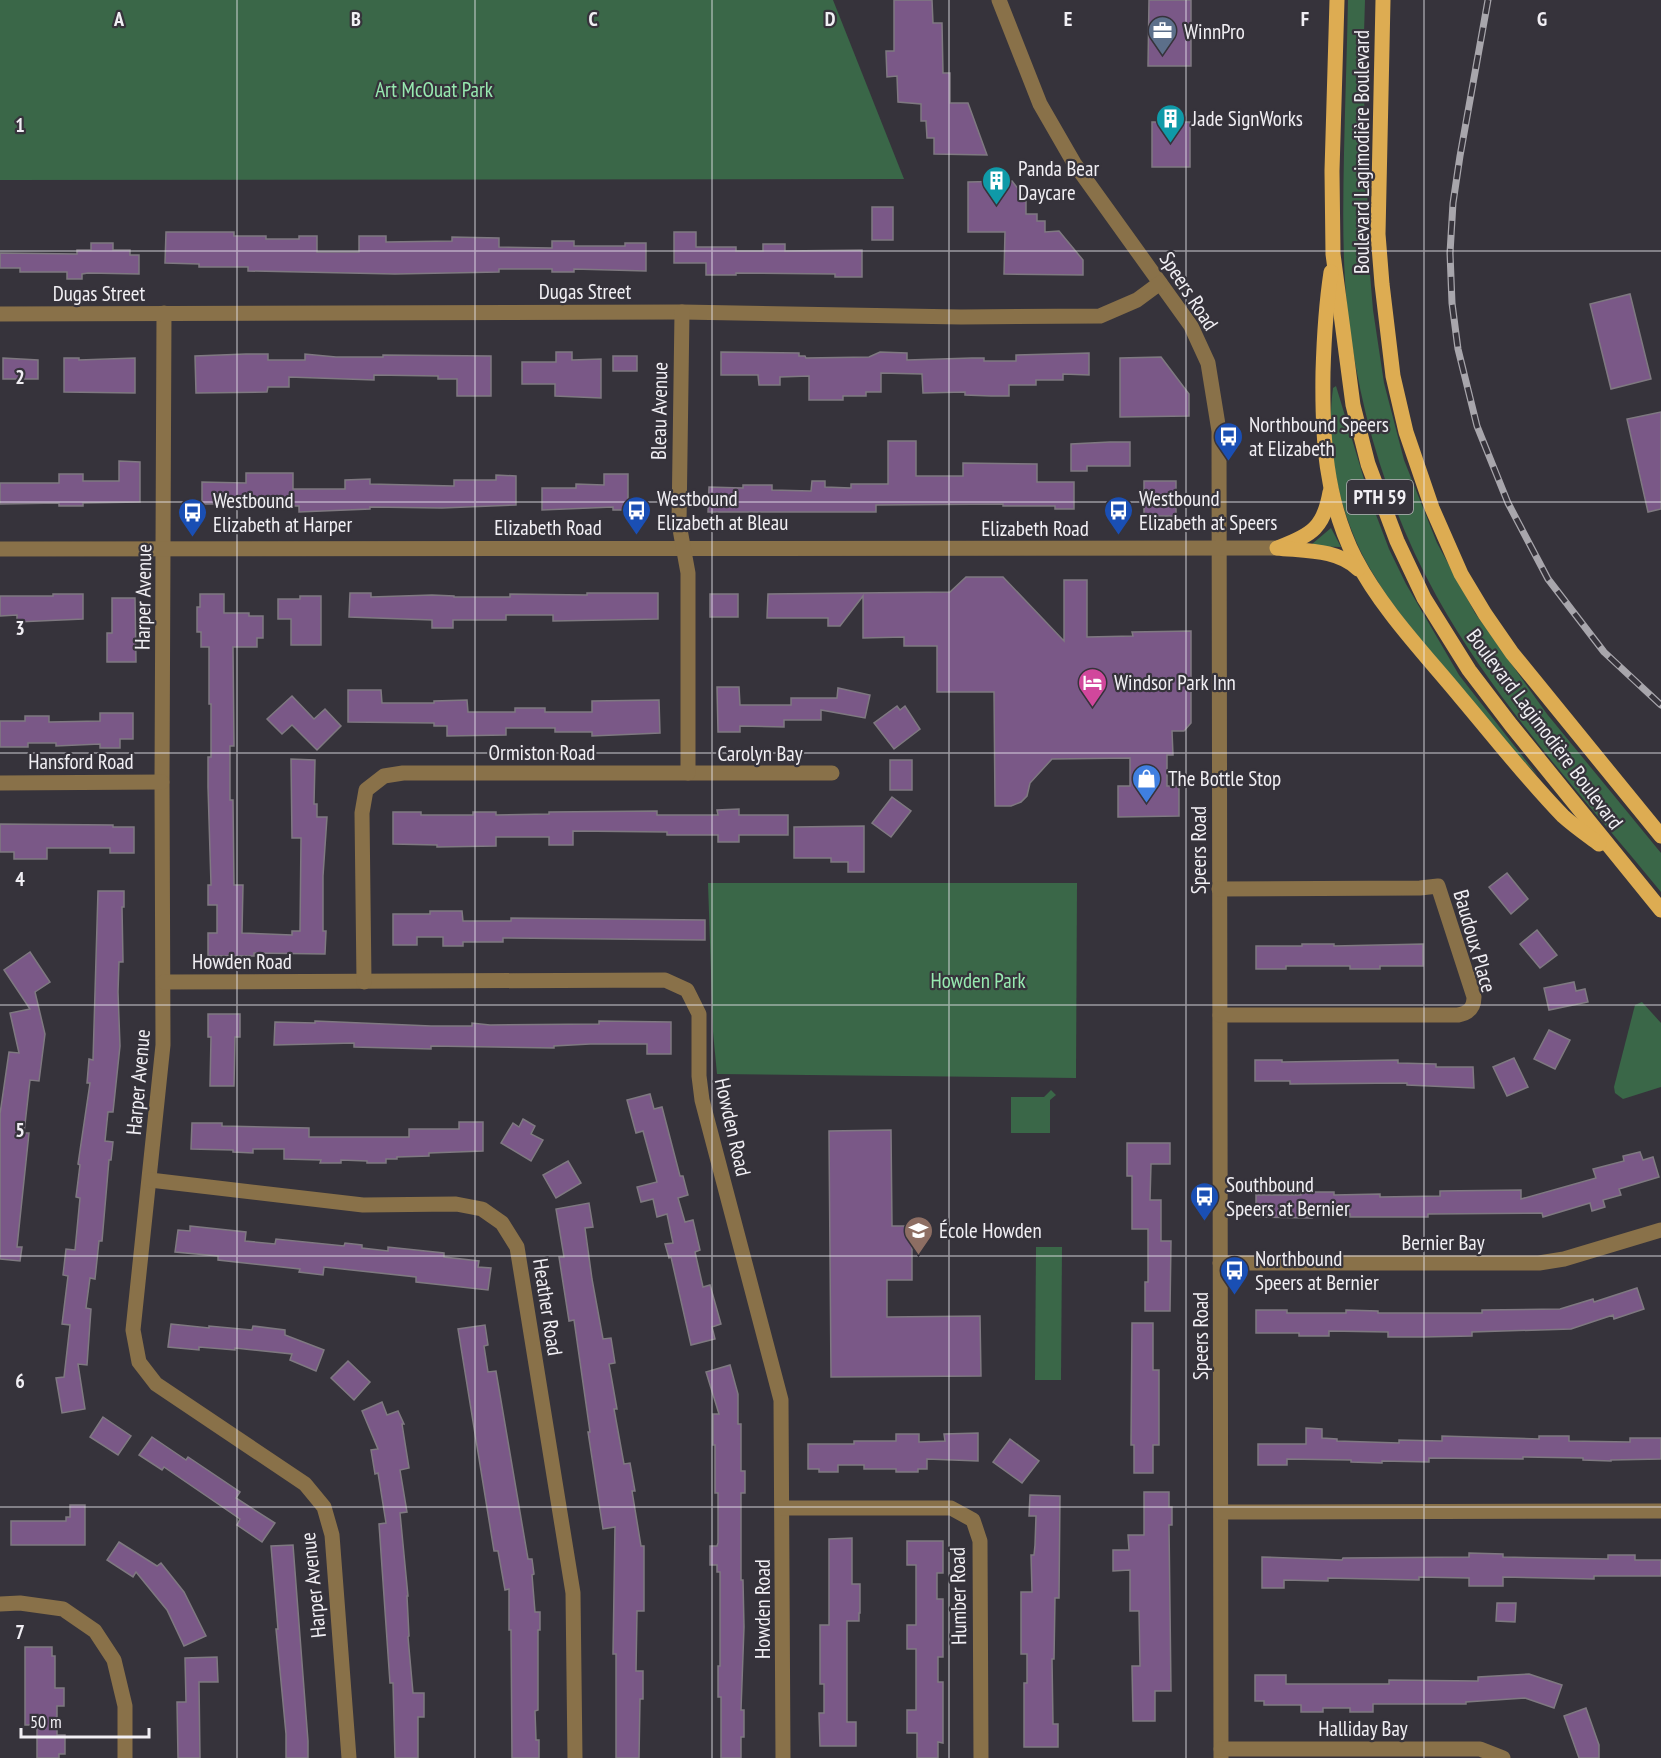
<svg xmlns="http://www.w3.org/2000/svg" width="1661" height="1758" viewBox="0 0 1661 1758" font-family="'PT Sans Narrow',sans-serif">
<rect width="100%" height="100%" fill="#36333b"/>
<g fill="#3a6748">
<path d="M0 0H833L904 179 0 180Z"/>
<path d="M1348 0H1365L1363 67 1370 274 1373 310 1384 383 1404 460 1437 543 1475 613 1547 714 1661 853V892C1584 798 1496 703 1437 597 1389 511 1360 414 1348 316 1342 262 1343 207 1344 153 1345 102 1347 51 1348 0Z"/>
<path d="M1336 386 1370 499 1389 549 1406 584 1459 675 1538 776C1507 745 1480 710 1452 676 1424 643 1394 610 1372 572 1340 519 1325 450 1333 388Z"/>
<path d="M1331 528 1341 547 1312 546V544Z"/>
<path d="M708 883H1077L1076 1078 717 1074 713 1032Z"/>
<path d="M1642 1002 1661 1023V1087L1623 1099 1615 1093 1614 1087 1635 1005Z"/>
<path d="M1051 1090 1056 1095 1050 1100V1133H1011V1097H1044Z"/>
<path d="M1036 1247H1062L1061 1380H1035Z"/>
</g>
<g fill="#7a5887" stroke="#7f7981" stroke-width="1.5">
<path d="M894 0H932L933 23H942L943 73H950V103H968L987 155 934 154V138H927L926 121H921V104L898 102 897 76 887 77 886 51H894Z"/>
<path d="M1149 0H1191V66H1148Z"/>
<rect x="1152" y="122" width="38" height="45"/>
<path d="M1012 181 1026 199V214H1037V221H1045V232L1059 231 1083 260V275L1004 274 1005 232H968V182Z"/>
<rect x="872" y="207" width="21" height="33"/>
<path d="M166 232H234V236H266V239H299V236H317V252H359V236H386V242L452 241V237L499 238V247L552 248V241H574V246H625V243H646V271L574 269V272H552V269H499V272L395 274 248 271V267H199V264L165 263Z"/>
<path d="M674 232H696V247H736V251H763V244H785V251L862 250V277H835V274L736 273V275H706V263H674Z"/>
<path d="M91 243H113V250H130V255H139V274L88 273 82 274V279H67V272H20V268H0V253L77 254V250H91Z"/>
<path d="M1630 294 1651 379 1611 389 1590 304Z"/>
<path d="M556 352H572V360L601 359V398L555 396V384H522V362H556Z"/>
<path d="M721 352 799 353V356H805L806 358 869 357 880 352 907 353V360L972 358H984V361H1016V355L1089 353V375L1063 374V380H1036V385H1009V396H991L965 395V392L923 393 922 374 881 373V392H866V396H843V400H809V376L780 377V385H759L758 375H721Z"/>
<path d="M246 354H268V360H305V354L336 357H383V355L491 356V396H457V379H438V376L374 375V380L289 377V387H268L267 392 196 393 195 356Z"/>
<rect x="613" y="356" width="24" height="15"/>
<path d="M1161 357 1189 394V416L1120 417V358Z"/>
<path d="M3 358 38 360V379H3Z"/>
<path d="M64 358H79V360L135 358V393L64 392Z"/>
<path d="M1661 412V509L1648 512 1627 419Z"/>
<path d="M888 441H916V476H963V463L1037 464V482H1074V509H1055V506H1003V504L876 505V512H708L709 487 743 488V485H772V490L811 491 812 481H825V487L851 488V484H888Z"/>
<path d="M1110 442H1130V466H1087V471H1071V444Z"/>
<path d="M119 461 140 462V502L83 503V506H59V503L0 504V483H59V474H83V481H119Z"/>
<path d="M246 473H293V489H345V480L370 479V484L454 486V480H496V475L516 476V505L442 508 370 507V509L299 512V506H273V500H228V504H202V482L246 483Z"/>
<path d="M604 474H628V510H613V507L542 510V488H576V484L604 485Z"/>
<rect x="1144" y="481" width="32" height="35"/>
<path d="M966 577H1003L1064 641V580H1087V637L1133 636 1132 632 1191 631V723L1184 731H1172L1173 755H1167V786H1179V816L1118 817V786H1130V758L1052 759 1030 783 1027 796 1021 802 1011 806H995L994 692H937V646H904V637L863 638V596L840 626H828V618H767L768 594 950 592Z"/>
<path d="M350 593H371V597L432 595 454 596V597H510V594L587 595V593H658V619L553 621V615H506V620H453V628H432V620L349 617Z"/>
<path d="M53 594H83V619L17 622V615L0 616V596H53Z"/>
<path d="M200 594H224V613H249V616H263V638H257V647H233L234 746H230V800H233L234 885H243L242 933 292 935V931H300L301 838H292L291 759 315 760 314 804H317V817H327L323 876V931H326L325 954 254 953V956H208V933H217V905H208V885H211L208 787V757H211V704H209V647H201V632H197V607H200Z"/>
<rect x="710" y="594" width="28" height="23"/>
<path d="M300 596H321V645H291V619H278V599H300Z"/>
<path d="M112 598H135L136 662H107V633H112Z"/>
<path d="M717 687H739L740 705H791V698H837L838 688 870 695 865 718 821 710V720H784V727L740 726V732H718Z"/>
<path d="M348 690H381L382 703H434V701L467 700 468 712H515V708H545V712H592V701L659 700 660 733 592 736V732H555V728H506V735L447 736V726H434V723L348 722Z"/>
<path d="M292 696 314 719 325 709 341 726 317 750 292 725 282 734 267 719Z"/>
<path d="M897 706 900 710 905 706 920 729 894 749 874 723Z"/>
<path d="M100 713H133V739H120V748H100V744L56 746V743H28V747H0V721H25V716H49V722L100 721Z"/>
<rect x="890" y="760" width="22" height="30"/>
<path d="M892 797 911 811 891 837 872 823Z"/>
<path d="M739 809V815H788V835H739V842H718V835H667V832L573 831V845H549V837H496V846L437 847V845L393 844V812H421V815H473V812H496V815L549 814V812L657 811V815H718L717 810Z"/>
<path d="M0 824 113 825V827H134V853H110V848H47V859H14V852H0Z"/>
<path d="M864 826V872H848V862H831V858H794V827Z"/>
<path d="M1507 873 1528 899 1511 914 1489 887Z"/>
<path d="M98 891H124V907H122L123 962H119L118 992 120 1046 113 1112H108L105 1141 113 1142 111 1160H109L102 1241H99L95 1279 90 1278 86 1308 91 1309 87 1365 78 1364 85 1409 62 1413 56 1378 64 1377 70 1325 62 1324 68 1276 63 1275 66 1249 75 1250 80 1198 76 1197 80 1165 78 1164 90 1083H87L89 1059 93 1060Z"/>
<path d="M430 911H462L463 921H511V918L705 920V940L503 938V942H463V946H443V937H417V945H393V914H430Z"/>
<path d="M1537 930 1557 955 1540 968 1520 944Z"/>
<path d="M1302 944H1334V946L1423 944V966H1380V969H1350V966H1286V969H1256V946H1302Z"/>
<path d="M30 952 50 982 35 992 45 1034 39 1081 30 1080 24 1133H29L17 1247H22L20 1261 0 1259V1114L9 1052 19 1053 10 1013 30 1009 4 970Z"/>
<path d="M1574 982 1576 991 1585 989 1588 1002 1549 1010 1544 988Z"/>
<path d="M208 1014H240V1037H235L234 1086H210L211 1037H208Z"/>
<path d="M315 1021 431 1026H472V1023L490 1025 599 1024V1021L671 1022V1054H647V1044H590L554 1046V1048L431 1046V1049L354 1047V1043L274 1045 275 1022 315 1023Z"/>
<path d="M1549 1030 1570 1040 1555 1069 1534 1059Z"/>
<path d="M1514 1058 1528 1087 1507 1096 1493 1067Z"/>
<path d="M1255 1060H1282V1062L1398 1060V1063L1436 1064V1067H1473L1474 1088 1407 1085V1083L1290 1084V1081H1255Z"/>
<path d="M650 1094 654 1109 662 1107 680 1176H683L688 1195 678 1198 685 1222 693 1220 700 1250 695 1252 703 1287 710 1285 721 1324 712 1327 715 1339 691 1345 671 1257 669 1258 665 1244 673 1243 667 1214 657 1217 653 1199 641 1202 637 1187 657 1182 643 1131 636 1133 627 1100Z"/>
<path d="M523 1119 535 1126 531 1134 543 1140 531 1161 501 1143 513 1123 519 1127Z"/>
<path d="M459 1122H483V1151L429 1153V1156L397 1157V1159H386V1163H367V1161L341 1160V1163H320L321 1160 284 1159V1149H253V1153L233 1152V1150L191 1149 192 1123H222V1126L309 1128V1137H409V1129H459Z"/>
<path d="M891 1130 892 1226H912V1280H887V1317L980 1316 981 1376 831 1377 829 1131Z"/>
<path d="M1127 1143H1170V1164H1151L1150 1200H1161V1241H1171L1170 1311H1145V1282H1148V1229H1132V1176H1127Z"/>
<path d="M1640 1152 1643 1160 1653 1157 1659 1177 1619 1189 1621 1195 1603 1200 1605 1207 1592 1211 1590 1203 1543 1217 1542 1213 1428 1214V1217H1350V1214H1312V1218L1256 1217V1195H1301V1192H1334V1195L1380 1194V1197L1440 1196V1191L1521 1190V1199L1596 1178 1593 1169 1624 1161 1623 1156Z"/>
<path d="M568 1161 581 1183 556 1198 543 1175Z"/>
<path d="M589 1203 593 1227 585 1228 592 1279 603 1339 611 1338 615 1363 609 1364 617 1409H614L624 1464 630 1463 635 1491H632L641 1546H644V1611H637L636 1671H643V1699H640L639 1758H616V1654H613L615 1527 603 1529 588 1432H590L574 1320 569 1321 559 1257H564L556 1209Z"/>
<path d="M190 1226 246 1232 245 1241 275 1244 276 1239 344 1246 345 1243 362 1245V1248L388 1251V1247L444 1253V1257L479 1261 478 1267 491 1268 488 1290 416 1282V1277L324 1267 323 1275 299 1272 300 1269 218 1260V1256L175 1252 178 1230 190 1231Z"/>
<path d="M1637 1288 1644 1309 1614 1319 1613 1315 1571 1329 1472 1332V1336L1422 1337H1388V1332L1329 1331V1336H1299V1333H1256V1310H1287V1313H1346V1310L1378 1311V1313H1482V1310L1560 1309 1593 1299 1594 1302Z"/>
<path d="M1132 1323H1153V1370H1159V1445H1153V1473H1134V1445H1131Z"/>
<path d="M171 1324 209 1328V1326L252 1330 253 1326 285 1330V1335L324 1350 316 1371 290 1360 292 1354 235 1348V1350L199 1347V1350L168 1347Z"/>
<path d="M485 1325 488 1345 484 1346 488 1372 496 1371 528 1559H532L534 1574 532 1575 535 1612H540V1630H538V1710L535 1711 536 1740H539V1758H512L511 1630H509V1589L505 1590 498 1551H494L458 1329Z"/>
<path d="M348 1361 370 1382 354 1400 331 1378Z"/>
<path d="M730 1365 738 1394V1424H741V1471H745V1493H741V1580H743L744 1627 741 1710H744V1737H741V1758H721V1697H718V1666H720V1572H717V1565H710V1546H717L718 1543V1493H715V1445H713V1414H719L706 1372Z"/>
<path d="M382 1402 387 1415 398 1411 404 1424H402L409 1468 400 1470 407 1512 400 1513 408 1596H407L409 1636 408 1637 413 1693H424V1717H418V1758H395L393 1683H390L379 1524 386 1523 378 1473 375 1474 371 1450 378 1449 362 1411Z"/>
<path d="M103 1417 131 1436 118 1455 90 1437Z"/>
<path d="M1306 1428 1322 1429V1438L1337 1439V1441L1399 1443V1440L1442 1441V1436L1539 1439V1436H1569V1441L1630 1442V1438H1661V1459L1611 1460V1461L1583 1460V1458L1523 1457V1459L1429 1458V1462L1382 1461V1463L1351 1462V1460L1287 1459V1465H1258V1444H1306Z"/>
<path d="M978 1433V1461L927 1459V1469H918V1472H896V1469H864V1465H838V1472H819V1469H808V1444H854V1441H896V1434H919V1442L945 1441 944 1434Z"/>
<path d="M152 1437 186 1460 188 1457 240 1492 236 1498 275 1523 262 1542 237 1525 240 1519 164 1467 162 1470 139 1455Z"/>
<path d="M1010 1439 1039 1461 1022 1483 993 1462Z"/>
<path d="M1144 1492H1169V1507H1172V1525H1169L1171 1691H1155V1721H1133L1132 1666H1140L1139 1611H1130V1570L1113 1571V1550H1129L1128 1535H1144Z"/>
<path d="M1030 1495 1060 1496 1059 1598H1055L1054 1659H1052L1053 1724H1058V1747H1024V1683H1027V1654H1021V1592H1032L1031 1555H1034L1035 1545 1036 1516H1029Z"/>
<path d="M70 1505H85V1545H11V1521H66V1517H70Z"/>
<path d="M852 1538V1584H860V1613H859V1621H847V1722H856V1746H820L819 1713H824V1684H820V1625H829V1539Z"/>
<path d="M907 1541H943V1573H937V1599H943V1657H938V1682H943V1743L938 1742V1758H917V1733H907V1710H916V1649H907V1625H916V1565H907Z"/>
<path d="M119 1542 157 1566 161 1563 184 1592 206 1636 184 1646 167 1610 136 1572 133 1577 107 1560Z"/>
<path d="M293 1545 308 1741V1758H286V1734L276 1629H278L271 1546Z"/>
<path d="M1469 1553 1503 1554V1557L1608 1559V1555H1635V1560H1661V1576H1594V1579L1503 1577V1586H1469V1578L1419 1577V1580L1328 1578V1581L1284 1580V1588H1262V1557L1342 1560 1343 1558 1469 1557Z"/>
<path d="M1497 1603H1516L1515 1622 1496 1621Z"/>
<path d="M25 1647H52V1656H55V1688H64V1706H57V1735H65V1754H59V1758H37V1725H25Z"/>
<path d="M217 1657 218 1682H199L200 1758H178L177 1702H186L185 1658Z"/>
<path d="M1529 1674 1562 1685 1554 1708 1525 1698 1466 1702V1704H1373V1712H1350V1708H1323V1712H1301V1705H1264V1701H1255V1675H1286V1684H1389V1680L1478 1681V1677Z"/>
<path d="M1586 1708 1599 1745V1758H1579L1564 1716Z"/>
</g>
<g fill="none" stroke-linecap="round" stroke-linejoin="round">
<g stroke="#897149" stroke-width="15">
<path d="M999 0 1040 104 1074 163 1191 326 1208 363 1219 431 1221 1758"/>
<path d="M164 313 162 782 163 1045 133 1330 139 1362 156 1384 305 1484 324 1507 332 1535 349 1758"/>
<path d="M0 314 682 312 961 317 1100 316 1137 300 1160 283"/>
<path d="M0 549 1277 548"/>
<path d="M688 773H832"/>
<path d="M0 783 162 782"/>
<path d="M1219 889 1420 888 1438 886 1474 997C1474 1008 1469 1013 1458 1015H1220"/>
<path d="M164 982 665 980 687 990 699 1014V1076L702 1100 781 1400 783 1758"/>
<path d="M364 982 362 813 366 790 384 776 403 773H688V573L679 524 682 312"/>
<path d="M150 1180 363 1205 456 1204 482 1209 502 1223 517 1247 573 1593 575 1758"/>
<path d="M1220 1263H1539L1564 1259 1661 1230"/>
<path d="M783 1508H951L973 1520 980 1541 981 1758"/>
<path d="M1222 1512 1661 1511"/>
<path d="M0 1604 20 1603 63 1609 95 1631 114 1660 125 1706V1758"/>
<path d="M1221 1749H1480L1503 1758"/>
</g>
<g stroke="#ddac52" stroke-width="15">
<path d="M1337 0 1332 171 1333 254 1353 405 1368 464 1397 541 1424 598 1469 670 1511 725 1661 910"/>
<path d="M1383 0 1378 234 1382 284 1393 376 1406 432 1432 508 1461 574 1485 614 1512 653 1661 836"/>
<path d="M1331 272C1326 305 1324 338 1323 372 1322 436 1325 499 1355 558 1382 610 1425 654 1462 699 1495 738 1527 779 1563 816 1574 826 1587 835 1599 844"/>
<path d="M1280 547C1312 535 1324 527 1330 492"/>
<path d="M1277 548C1304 551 1338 549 1358 569"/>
</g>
<defs>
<path id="rail" d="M1488 0 1460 156 1453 203 1450 253 1452 303 1458 349 1477 426 1508 503 1548 579 1604 652 1661 705"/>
</defs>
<use href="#rail" stroke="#a8a6ac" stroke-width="7"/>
<use href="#rail" stroke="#36333b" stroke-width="4.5" stroke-dasharray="14" stroke-linecap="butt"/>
</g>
<path fill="none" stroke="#f1eff4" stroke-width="1.5" stroke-opacity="0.55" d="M237 0V1758M475 0V1758M712 0V1758M949 0V1758M1186 0V1758M1424 0V1758M0 251H1661M0 502H1661M0 753H1661M0 1005H1661M0 1256H1661M0 1507H1661"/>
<defs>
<symbol id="office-pin" viewBox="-11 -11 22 30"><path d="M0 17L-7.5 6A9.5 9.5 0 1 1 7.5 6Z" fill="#5c6f8a" stroke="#36333b"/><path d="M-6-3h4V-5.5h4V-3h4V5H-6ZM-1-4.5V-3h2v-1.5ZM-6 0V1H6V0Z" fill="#fff"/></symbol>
<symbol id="building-pin" viewBox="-11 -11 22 30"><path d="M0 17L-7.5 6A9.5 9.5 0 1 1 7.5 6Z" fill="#0f9aa8" stroke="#36333b"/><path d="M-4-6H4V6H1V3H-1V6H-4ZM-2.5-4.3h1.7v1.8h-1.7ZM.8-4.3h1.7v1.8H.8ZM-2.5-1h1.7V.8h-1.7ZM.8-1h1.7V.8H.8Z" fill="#fff"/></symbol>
<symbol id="bus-pin" viewBox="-11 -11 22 30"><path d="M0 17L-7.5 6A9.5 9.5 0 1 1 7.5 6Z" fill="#1a4fb4" stroke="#36333b"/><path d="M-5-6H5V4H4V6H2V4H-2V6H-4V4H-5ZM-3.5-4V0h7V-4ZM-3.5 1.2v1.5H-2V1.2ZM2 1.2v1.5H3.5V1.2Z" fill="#fff"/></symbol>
<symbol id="hotel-pin" viewBox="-11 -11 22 30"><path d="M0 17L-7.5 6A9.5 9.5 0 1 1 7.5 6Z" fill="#d1479c" stroke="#36333b"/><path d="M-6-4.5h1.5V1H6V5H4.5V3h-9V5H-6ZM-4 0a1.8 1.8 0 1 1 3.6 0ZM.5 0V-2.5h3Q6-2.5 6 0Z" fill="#fff"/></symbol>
<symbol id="shop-pin" viewBox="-11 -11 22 30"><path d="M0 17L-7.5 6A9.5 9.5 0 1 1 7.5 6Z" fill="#3f7fe0" stroke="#36333b"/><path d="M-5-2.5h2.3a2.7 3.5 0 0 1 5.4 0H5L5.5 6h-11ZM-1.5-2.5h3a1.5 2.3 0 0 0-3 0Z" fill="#fff"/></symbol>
<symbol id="school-pin" viewBox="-11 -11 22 30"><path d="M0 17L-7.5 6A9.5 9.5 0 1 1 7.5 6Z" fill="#8d6e63" stroke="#36333b"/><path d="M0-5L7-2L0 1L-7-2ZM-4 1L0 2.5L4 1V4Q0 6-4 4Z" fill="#fff"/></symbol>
</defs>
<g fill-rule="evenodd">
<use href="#office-pin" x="1146" y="14" width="33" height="45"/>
<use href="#building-pin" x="1154" y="102" width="33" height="45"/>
<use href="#building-pin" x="980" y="164" width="33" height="45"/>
<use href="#bus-pin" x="1212" y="420" width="33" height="45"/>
<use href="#bus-pin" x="620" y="494" width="33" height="45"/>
<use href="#bus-pin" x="1102" y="494" width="33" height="45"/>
<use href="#bus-pin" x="176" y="496" width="33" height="45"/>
<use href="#hotel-pin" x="1076" y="666" width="33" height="45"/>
<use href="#shop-pin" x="1130" y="762" width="33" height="45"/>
<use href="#bus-pin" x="1188" y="1180" width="33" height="45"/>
<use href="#school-pin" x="902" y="1214" width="33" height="45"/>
<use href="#bus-pin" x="1218" y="1254" width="33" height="45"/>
</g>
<g text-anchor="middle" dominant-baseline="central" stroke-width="4.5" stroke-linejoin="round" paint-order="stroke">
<rect fill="#36333b" stroke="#b9b7bc" stroke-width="1.5" x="1347" y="480" width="66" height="34" rx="4.5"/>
<g font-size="20" font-weight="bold" fill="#f1eff4">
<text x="1380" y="497">PTH 59</text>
</g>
<g font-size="21" fill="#f1eff4" stroke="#36333b" text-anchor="start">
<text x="1184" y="31">WinnPro</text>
<text x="1192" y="118">Jade SignWorks</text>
<text x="1018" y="168">Panda Bear<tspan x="1018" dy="24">Daycare</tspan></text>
<text x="1249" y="424">Northbound Speers<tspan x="1249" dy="24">at Elizabeth</tspan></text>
<text x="657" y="498">Westbound<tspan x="657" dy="24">Elizabeth at Bleau</tspan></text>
<text x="1139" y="498">Westbound<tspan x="1139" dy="24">Elizabeth at Speers</tspan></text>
<text x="213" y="500">Westbound<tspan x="213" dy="24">Elizabeth at Harper</tspan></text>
<text x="1114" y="682">Windsor Park Inn</text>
<text x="1168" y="778">The Bottle Stop</text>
<text x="1226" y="1184">Southbound<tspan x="1226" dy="24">Speers at Bernier</tspan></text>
<text x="939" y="1230">École Howden</text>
<text x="1255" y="1258">Northbound<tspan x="1255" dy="24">Speers at Bernier</tspan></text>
</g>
<g font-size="21" fill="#97e9b0" stroke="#36333b">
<text x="434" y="89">Art McOuat Park</text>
<text x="978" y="980">Howden Park</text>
</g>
<g font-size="21" fill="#f1eff4" stroke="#36333b">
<text transform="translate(1361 152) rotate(-90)">Boulevard Lagimodière Boulevard</text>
<text x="585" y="291">Dugas Street</text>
<text transform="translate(1189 291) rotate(57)">Speers Road</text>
<text x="99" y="293">Dugas Street</text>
<text transform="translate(659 411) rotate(-89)">Bleau Avenue</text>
<text x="548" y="527">Elizabeth Road</text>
<text x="1035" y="528">Elizabeth Road</text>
<text transform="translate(143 597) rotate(-89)">Harper Avenue</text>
<text transform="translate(1545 729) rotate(53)">Boulevard Lagimodière Boulevard</text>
<text x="542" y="752">Ormiston Road</text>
<text x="760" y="753">Carolyn Bay</text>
<text x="81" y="761">Hansford Road</text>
<text transform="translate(1198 850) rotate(-90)">Speers Road</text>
<text transform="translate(1475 941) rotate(74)">Baudoux Place</text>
<text x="242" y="961">Howden Road</text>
<text transform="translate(138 1082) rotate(-85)">Harper Avenue</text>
<text transform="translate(733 1127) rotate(77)">Howden Road</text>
<text x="1443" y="1242">Bernier Bay</text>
<text transform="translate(548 1307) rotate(81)">Heather Road</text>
<text transform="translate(1200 1336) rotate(-90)">Speers Road</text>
<text transform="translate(313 1585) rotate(-96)">Harper Avenue</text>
<text transform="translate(958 1596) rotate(-91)">Humber Road</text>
<text transform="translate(762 1609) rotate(-90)">Howden Road</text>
<text x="1363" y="1728">Halliday Bay</text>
</g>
</g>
<g font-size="20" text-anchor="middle" font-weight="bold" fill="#f1eff4" stroke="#36333b" stroke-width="4.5" stroke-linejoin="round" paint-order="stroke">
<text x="119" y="26">A</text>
<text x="356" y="26">B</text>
<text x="593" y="26">C</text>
<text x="830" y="26">D</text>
<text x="1068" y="26">E</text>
<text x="1305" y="26">F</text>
<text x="1542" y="26">G</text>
<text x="20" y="132">1</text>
<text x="20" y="384">2</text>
<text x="20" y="635">3</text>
<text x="20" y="886">4</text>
<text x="20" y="1137">5</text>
<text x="20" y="1388">6</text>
<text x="20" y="1639">7</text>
</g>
<path d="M21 1728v9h128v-9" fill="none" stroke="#f1eff4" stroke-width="3"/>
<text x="30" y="1728" font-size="18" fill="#f1eff4" stroke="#36333b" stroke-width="4.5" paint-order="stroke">50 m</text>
</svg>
